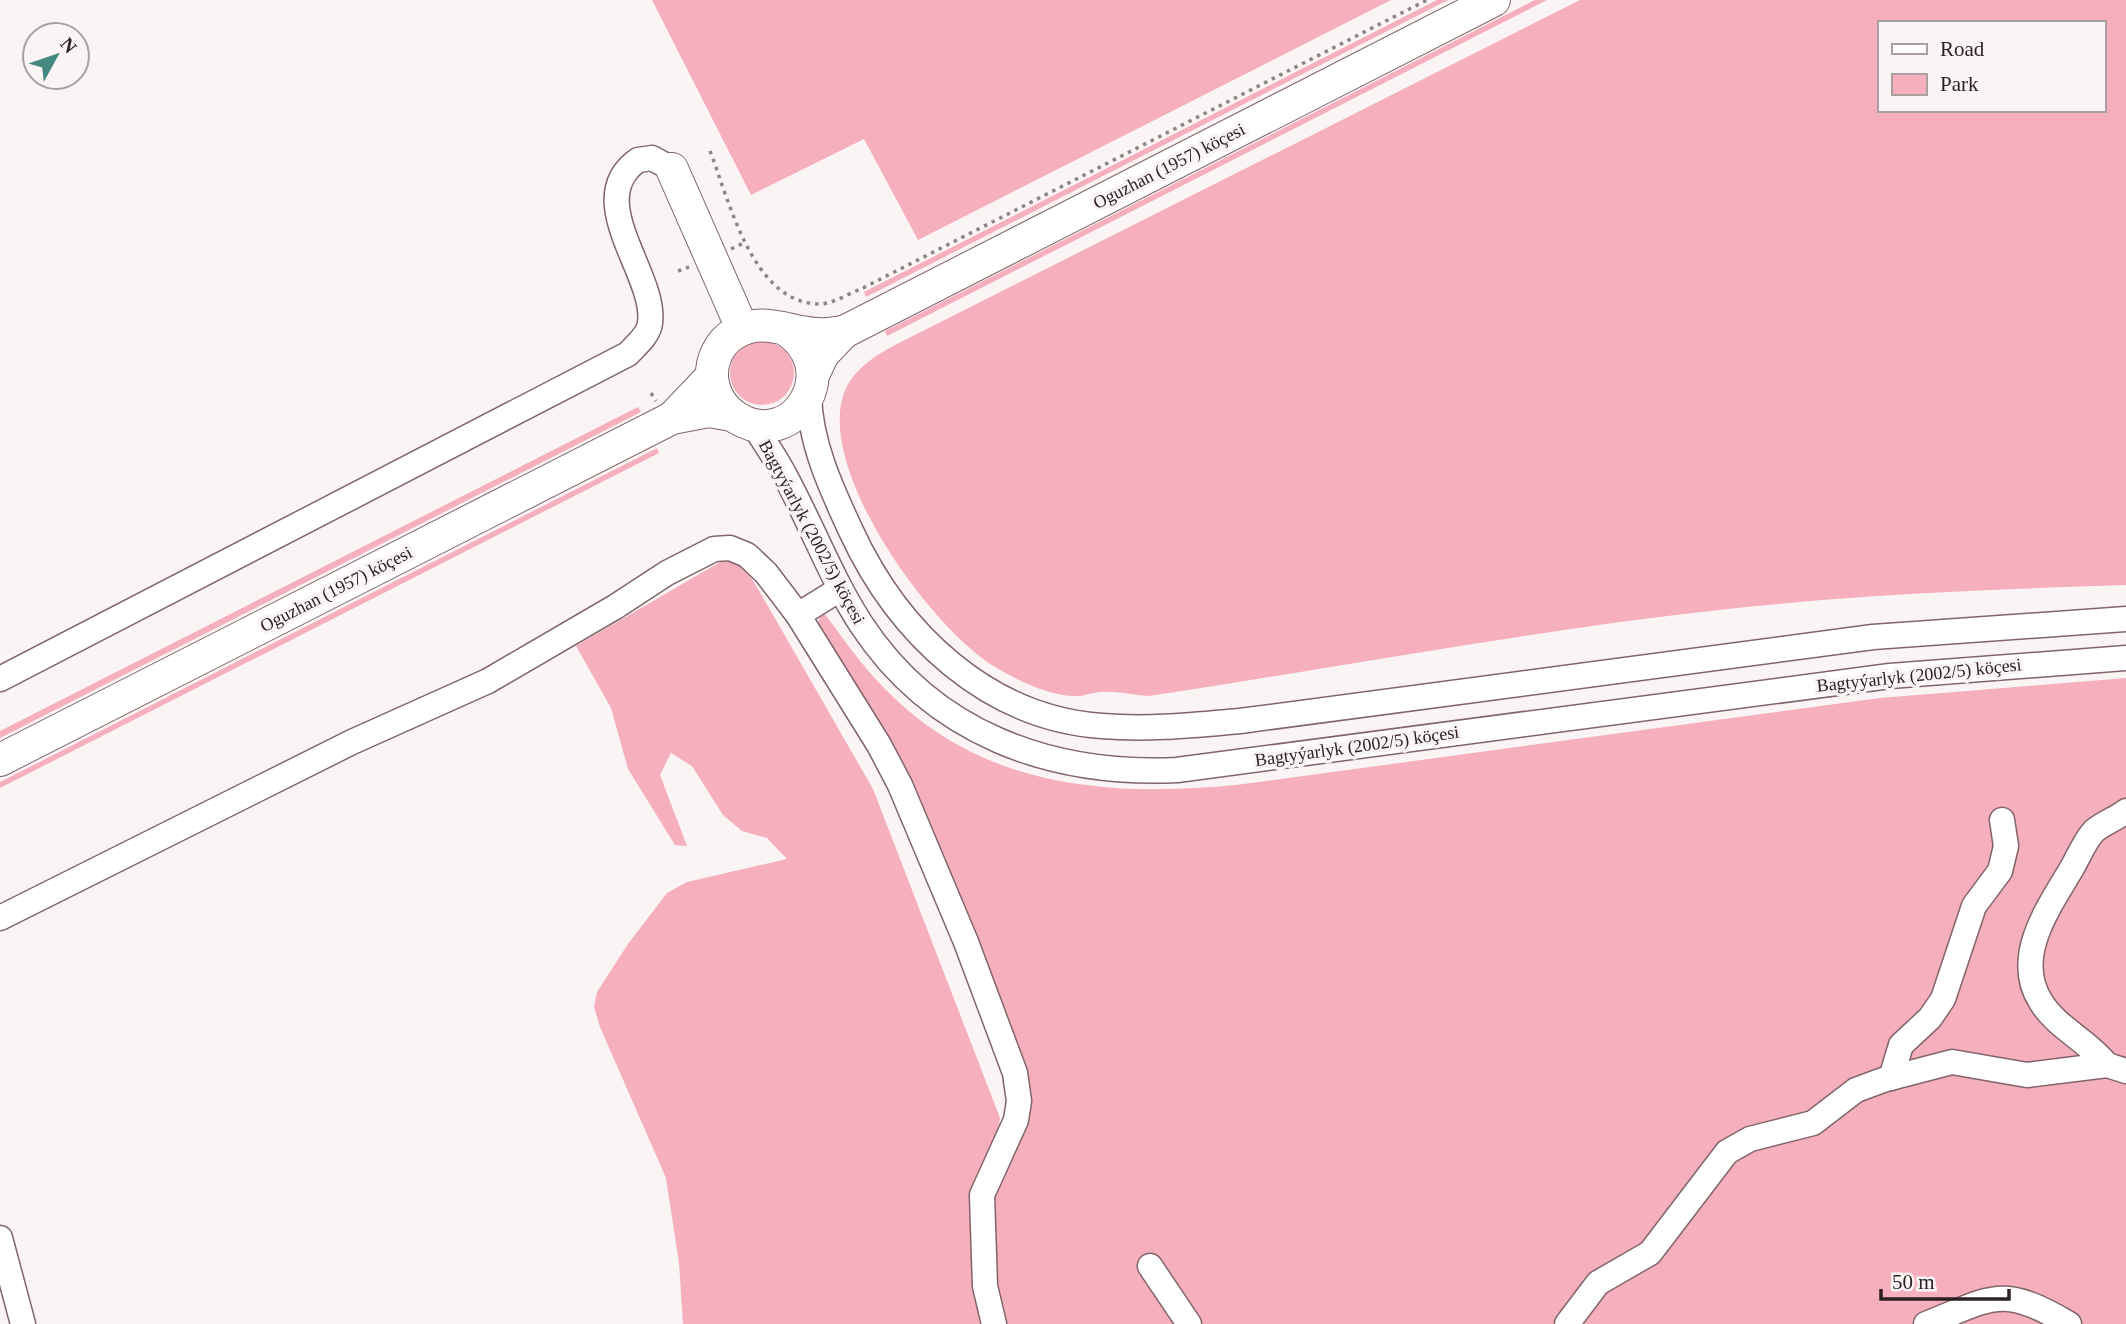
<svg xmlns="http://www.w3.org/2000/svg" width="2126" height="1324" viewBox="0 0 2126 1324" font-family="'Times New Roman',serif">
<rect width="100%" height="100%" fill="#faf4f5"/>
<g fill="#f6afbc" fill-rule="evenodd">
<path d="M652 0H1391L918 240 864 139 751 195Z"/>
<path d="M1437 0H1448L866 297 864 292Z"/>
<path d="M1535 0H1547L887 336 885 331Z"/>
<path d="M1580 0H2126V585C2006 589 1886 593 1767 605 1559 625 1354 665 1149 696 1133 695 1116 691 1101 692 1092 692 1083 697 1075 696 1049 696 1017 680 995 667 931 628 819 474 843 396 851 371 873 357 895 345ZM1879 23H2103V110H1879Z"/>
<circle cx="762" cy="373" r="32"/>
<path d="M638 407 641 412 0 738V731Z"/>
<path d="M657 448 659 453 0 788V782Z"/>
<path d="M734 561 747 571 761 594 873 789 1000 1118 998 1130 975 1185 988 1324H683L679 1263 666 1178 600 1027 594 1007 597 992 628 944 667 893 687 882 787 859 767 838 742 831 723 815 692 766 671 753 660 775 687 846 675 845 628 769 611 708 576 646 720 562Z"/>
<path d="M822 610C842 637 861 665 885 689 982 788 1106 797 1236 785L1880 698 2126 678V1324H1004L995 1285 990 1205 1023 1121 977 953 929 822 890 743 817 627Z"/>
</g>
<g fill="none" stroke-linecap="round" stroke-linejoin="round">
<defs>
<g id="minor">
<path d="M809 395C810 443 831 488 851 531 898 633 987 718 1102 726 1148 730 1194 725 1240 721L1873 637 2126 619"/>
<path d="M753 424C763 440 775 457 784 474 811 523 830 576 861 624 933 734 1051 776 1177 770L1890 676 2126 658"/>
<path d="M798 615 879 745 900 785 966 942 1015 1073 1019 1101 1016 1120 982 1195 985 1286 994 1324"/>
<path d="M0 679 628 354C635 346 649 335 650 323 657 275 581 200 638 160L652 158 672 169"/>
<path d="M0 918 352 742 488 681 615 607 667 573 714 549 730 548 747 555 766 573 798 615 840 589"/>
<path d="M2107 1065C2087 1040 2057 1028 2041 1002 2012 957 2049 907 2072 868 2079 856 2084 842 2094 831 2103 823 2116 819 2126 811"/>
<path d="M1891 1078 1901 1045 1930 1018 1943 999 1974 906 2000 871 2006 846 2002 820"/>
<path d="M0 1238 23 1324"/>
<path d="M1150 1266 1189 1324"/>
<path d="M1567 1324 1598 1283 1650 1253 1727 1152 1750 1139 1813 1123 1856 1090 1883 1080 1952 1062 2027 1075 2107 1065 2126 1071"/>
<path d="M1926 1324C1994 1297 2001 1284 2069 1324"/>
</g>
<g id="major">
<path d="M672 169 742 328"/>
<path d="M783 328C847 366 795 453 737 418 723 409 714 395 712 378 711 361 719 342 735 333 763 316 788 333 817 334 826 335 835 333 844 332"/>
<path d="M814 373 823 354 844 332 1494 0"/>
<path d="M712 376 672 418 709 411 732 415"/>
<path d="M0 760 672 418"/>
</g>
</defs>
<use href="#minor" stroke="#81656a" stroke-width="27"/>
<use href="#major" stroke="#81656a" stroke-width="34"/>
<g stroke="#8e8587" stroke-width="3.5" stroke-dasharray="3.5 5" stroke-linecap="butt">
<path d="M710 151C729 200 752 301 817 304 832 305 849 293 863 288L1427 0"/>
<path d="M731 249 746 242"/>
<path d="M678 271 689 267"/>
<path d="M651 393 656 401"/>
</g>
<use href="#minor" stroke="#fff" stroke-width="24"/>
<use href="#major" stroke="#fff" stroke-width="32"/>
</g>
<g text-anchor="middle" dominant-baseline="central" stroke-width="7" stroke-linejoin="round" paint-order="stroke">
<g font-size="18" fill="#2d2123" stroke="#faf4f5">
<text transform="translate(1169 166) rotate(-27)">Oguzhan (1957) köçesi</text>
<text transform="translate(812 532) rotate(62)">Bagtyýarlyk (2002/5) köçesi</text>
<text transform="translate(336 589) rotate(-27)">Oguzhan (1957) köçesi</text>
<text transform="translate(1919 675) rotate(-6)">Bagtyýarlyk (2002/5) köçesi</text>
<text transform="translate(1357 746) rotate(-8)">Bagtyýarlyk (2002/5) köçesi</text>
</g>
</g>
<rect x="1878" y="21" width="228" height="91" fill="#faf4f5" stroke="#a8a0a1" stroke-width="2"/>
<rect x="1892" y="44" width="35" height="10" fill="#ffffff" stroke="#a8a0a1" stroke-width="2"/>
<text x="1940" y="56" font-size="21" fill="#2d2123">Road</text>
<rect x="1892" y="74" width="35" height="21" fill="#f6afbc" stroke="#a8a0a1" stroke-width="2"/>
<text x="1940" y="91" font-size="21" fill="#2d2123">Park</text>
<g transform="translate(56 56) rotate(50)"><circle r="33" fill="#faf4f5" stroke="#a8a0a1" stroke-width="2"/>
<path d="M0-5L12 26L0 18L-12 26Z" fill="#438982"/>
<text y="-10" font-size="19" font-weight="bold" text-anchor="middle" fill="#2d2123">N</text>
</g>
<path d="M1881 1289v10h128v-10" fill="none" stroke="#2d2123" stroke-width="3.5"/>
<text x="1892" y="1289" font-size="21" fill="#2d2123" stroke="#faf4f5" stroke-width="5" paint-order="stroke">50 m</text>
</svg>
